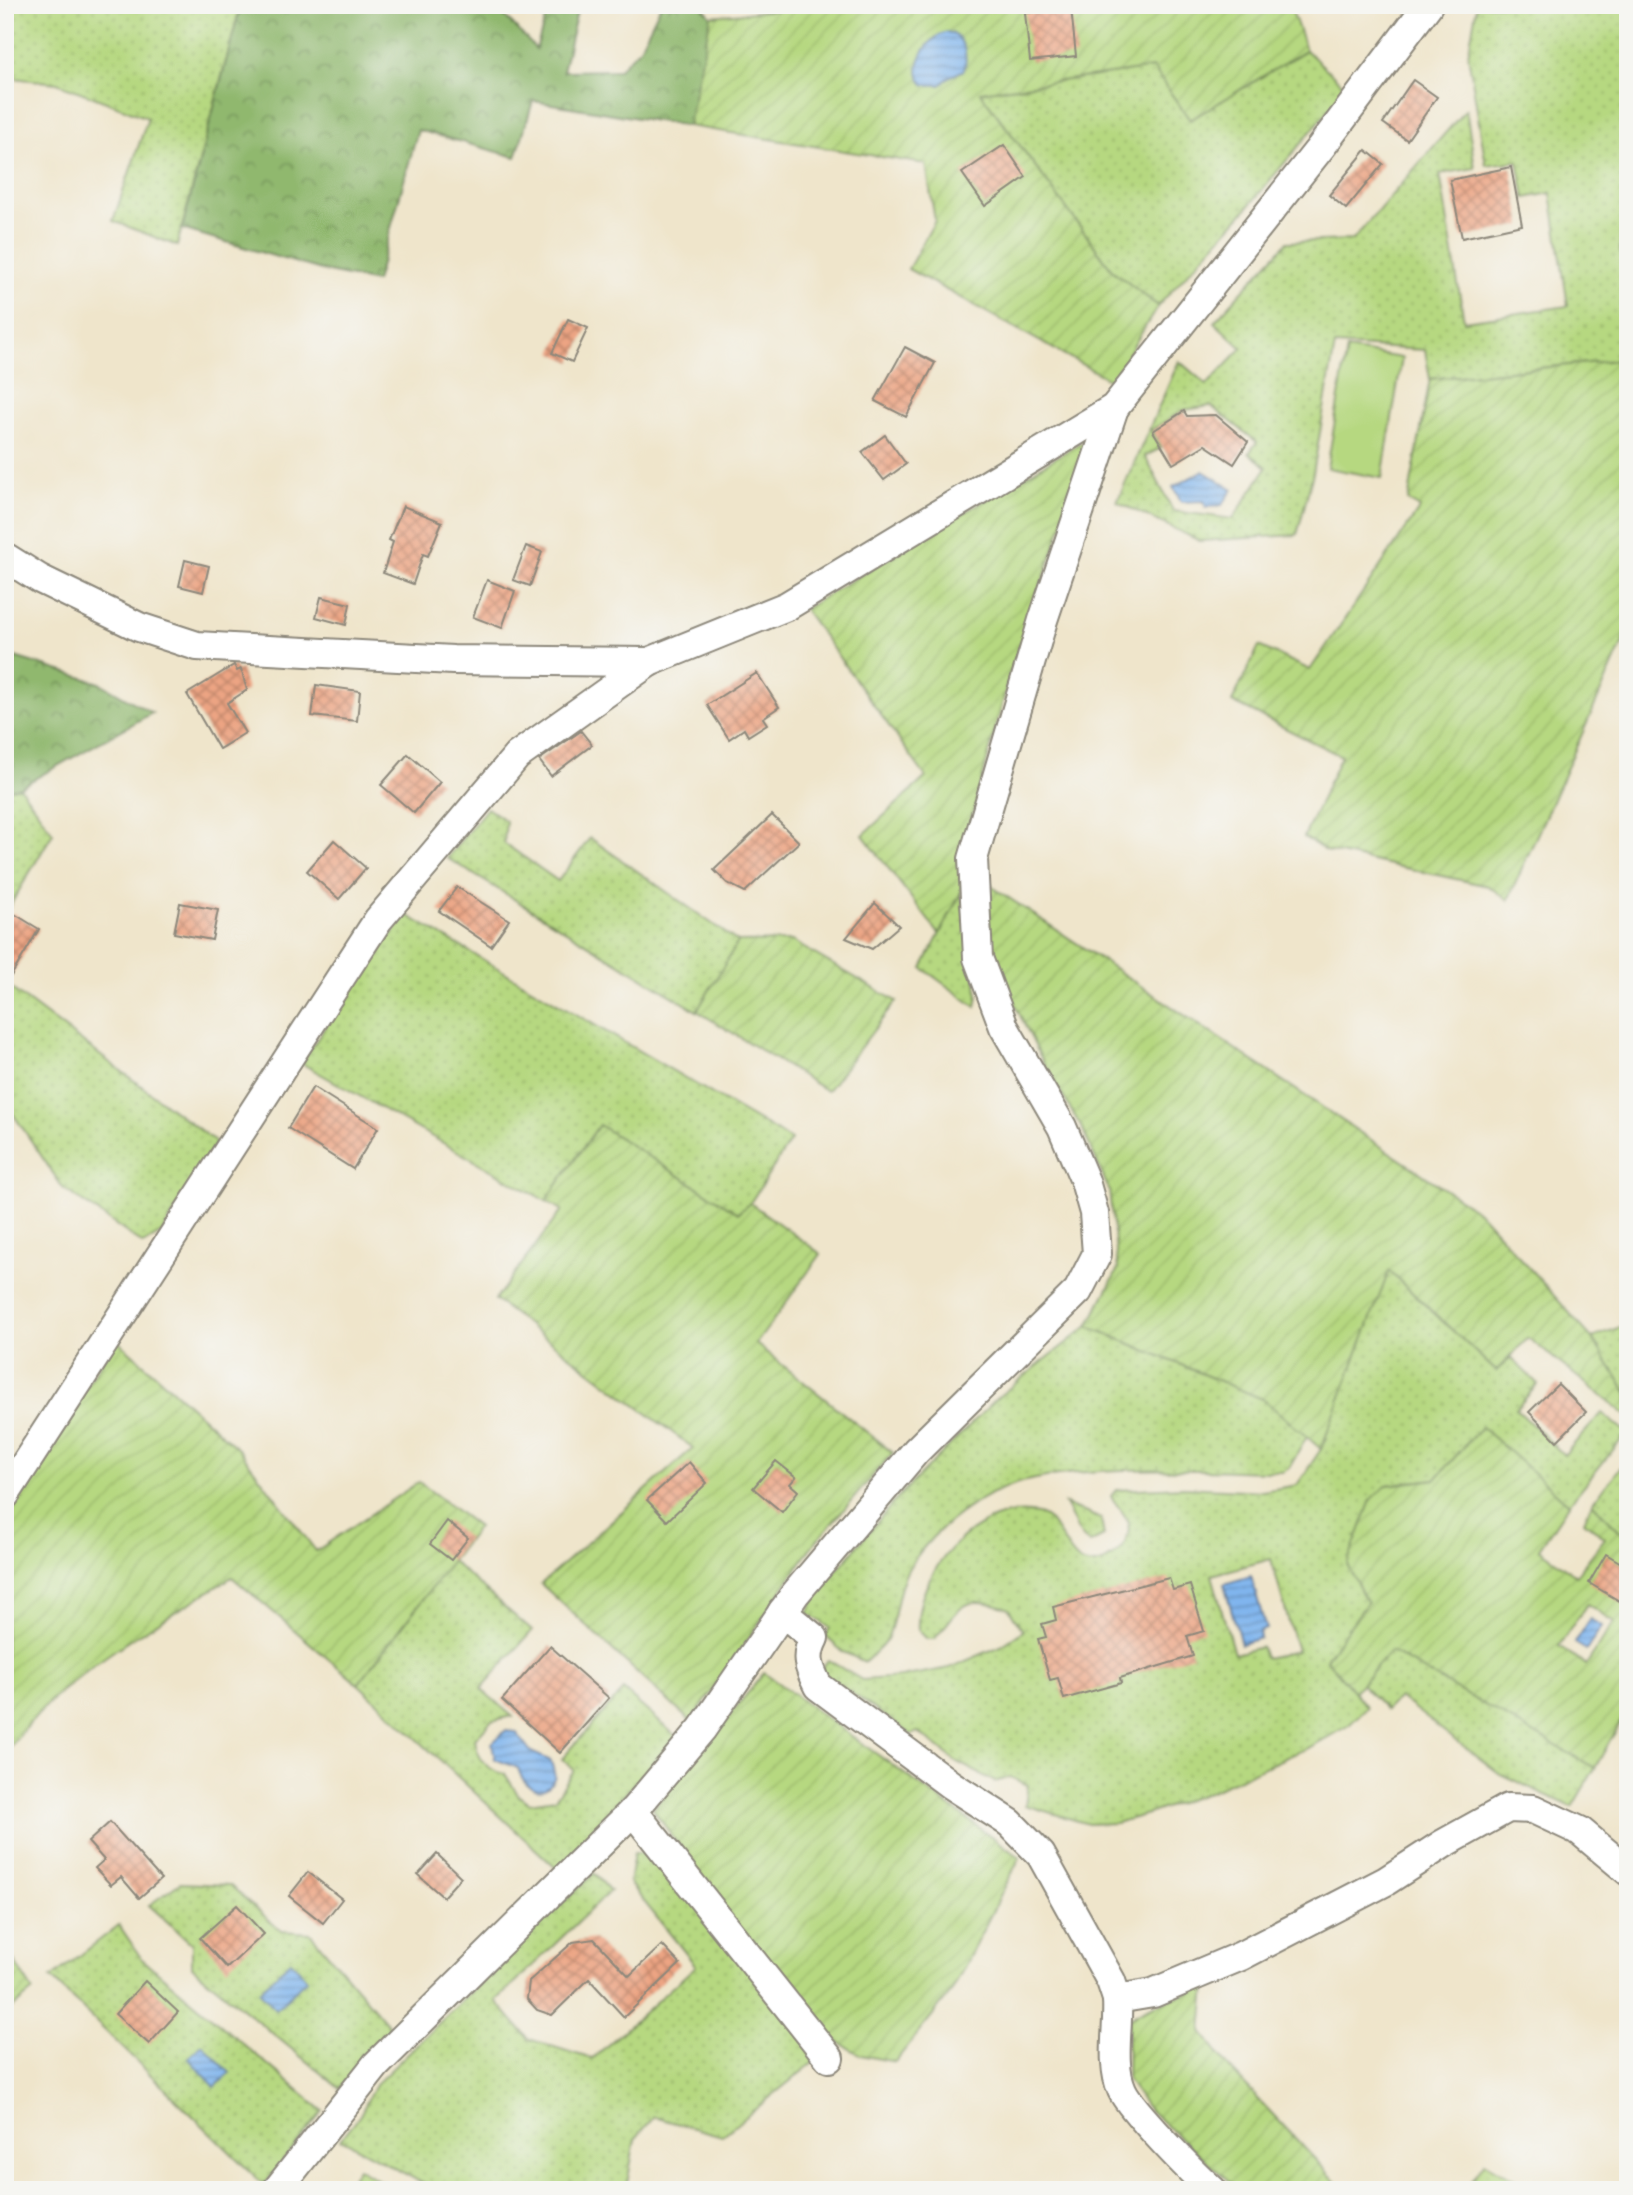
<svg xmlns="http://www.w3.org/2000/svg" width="1633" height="2195" viewBox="0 0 1633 2195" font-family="Dekko,sans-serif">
<defs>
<pattern id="grass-dots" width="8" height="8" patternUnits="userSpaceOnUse" patternTransform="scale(1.75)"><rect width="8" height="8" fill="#b6d880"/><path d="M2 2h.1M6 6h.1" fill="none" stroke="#9dba6f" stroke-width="1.8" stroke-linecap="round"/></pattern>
<pattern id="forest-crowns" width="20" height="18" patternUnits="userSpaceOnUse" patternTransform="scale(1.75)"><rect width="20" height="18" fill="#90b86e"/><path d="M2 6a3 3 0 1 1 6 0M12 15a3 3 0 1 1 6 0" fill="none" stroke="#76965b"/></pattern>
<pattern id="garden-furrows" width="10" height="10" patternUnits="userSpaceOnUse" patternTransform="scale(1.75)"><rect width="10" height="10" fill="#b6d880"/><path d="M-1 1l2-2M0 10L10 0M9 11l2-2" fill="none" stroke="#9dba6f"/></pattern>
<pattern id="water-rules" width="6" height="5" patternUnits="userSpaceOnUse" patternTransform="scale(1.75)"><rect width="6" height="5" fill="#80b5ee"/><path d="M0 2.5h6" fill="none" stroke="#6993c1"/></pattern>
<pattern id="building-cross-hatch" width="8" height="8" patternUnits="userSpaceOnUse" patternTransform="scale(1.75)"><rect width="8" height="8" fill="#eca483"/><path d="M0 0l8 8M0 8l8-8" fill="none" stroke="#bf866b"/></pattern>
</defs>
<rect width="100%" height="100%" fill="#f6f6f2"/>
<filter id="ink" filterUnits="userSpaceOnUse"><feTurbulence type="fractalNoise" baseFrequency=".0143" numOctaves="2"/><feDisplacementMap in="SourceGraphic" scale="14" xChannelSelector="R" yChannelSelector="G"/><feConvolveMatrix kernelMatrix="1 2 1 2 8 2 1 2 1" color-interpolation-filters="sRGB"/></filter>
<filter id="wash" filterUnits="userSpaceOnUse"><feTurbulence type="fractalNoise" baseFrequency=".00686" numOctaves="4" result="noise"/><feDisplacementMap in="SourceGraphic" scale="28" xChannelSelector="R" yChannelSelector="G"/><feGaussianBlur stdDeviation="1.57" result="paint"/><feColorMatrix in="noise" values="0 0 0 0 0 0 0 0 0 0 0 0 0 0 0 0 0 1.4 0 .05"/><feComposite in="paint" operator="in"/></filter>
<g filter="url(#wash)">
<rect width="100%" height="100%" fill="#efe5cb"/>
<g fill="url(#grass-dots)" stroke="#708256" stroke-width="2" fill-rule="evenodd">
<path d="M5 5H435L432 28 240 8 177 246 113 221 148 118 57 83 5 77Z"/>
<path d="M1477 5H1628V141L1620 250 1628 295V359L1430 379 1425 350 1335 345 1313 473 1297 535 1200 541 1117 502 1179 361 1207 385 1242 348 1214 322 1287 242 1353 240 1466 109 1475 168 1440 174 1464 321 1568 306 1551 193 1525 198 1518 161 1486 165 1468 55ZM1211 406 1257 442 1249 453 1267 467 1233 519 1173 511 1145 456 1161 448 1151 430 1184 410Z"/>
<path d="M1306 50 1347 88 1242 214 1158 306 1113 271 980 92 1153 68 1190 120Z"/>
<path d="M20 787 53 833 5 914V790Z"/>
<path d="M487 808 506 821 504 843 558 881 590 838 738 942 697 1011 447 858Z"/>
<path d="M961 893 978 995 976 1007 922 968Z"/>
<path d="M407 915 791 1140 750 1203 738 1213 599 1125 546 1201 301 1063 357 980Z"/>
<path d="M5 984 216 1142 162 1233 143 1244 63 1188 5 1102Z"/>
<path d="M1388 1270 1496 1371 1511 1358 1538 1384 1516 1409 1564 1455 1602 1413 1627 1433 1569 1504 1546 1487 1436 1479 1387 1485 1367 1603 1326 1659 1367 1707 1349 1725 1314 1745 1204 1794 1151 1813 1116 1823 1088 1824 1025 1805 1028 1785 1010 1777 995 1782 957 1762 918 1732 912 1735 820 1671 828 1660 862 1680 901 1677 949 1668 1001 1646 1023 1631 1009 1609C961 1591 961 1610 934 1639H927L918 1630C914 1574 977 1501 1038 1514 1066 1520 1065 1579 1105 1561 1114 1556 1124 1548 1127 1538 1134 1519 1119 1511 1111 1496L1116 1490 1184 1487 1263 1491 1297 1485 1321 1449ZM1271 1559 1297 1651 1265 1658 1261 1647 1234 1654 1212 1575Z"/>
<path d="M1628 1324V1394L1592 1338Z"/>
<path d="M1088 1326 1263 1399 1308 1435 1289 1468 1283 1472C1205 1471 1096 1463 1022 1482 980 1493 936 1527 912 1563 896 1586 898 1614 887 1639 883 1647 872 1655 865 1662L843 1652 825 1636 830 1628 808 1613 817 1594 898 1497 998 1397Z"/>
<path d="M1628 1458V1539L1592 1503Z"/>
<path d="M1065 1504 1101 1519 1104 1536 1090 1543C1076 1535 1073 1518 1065 1504Z"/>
<path d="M452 1561 532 1631 481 1689 512 1716 491 1721 475 1739C477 1758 486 1770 505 1774L519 1796 529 1803 555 1799 574 1770 562 1759 623 1690 677 1737 557 1869 358 1684Z"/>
<path d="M1390 1651 1595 1768 1572 1807 1500 1774 1399 1697 1386 1710 1361 1684Z"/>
<path d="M634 1853 657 1854 820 2057 722 2136 654 2117 635 2139 626 2190H435L341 2139 360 2115 375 2085 594 1873 610 1891 496 2001 529 2039 592 2059 696 1966 629 1883Z"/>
<path d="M180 1883 230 1885 281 1931 310 1933 391 2028 339 2088 192 1967V1944L149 1905Z"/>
<path d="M119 1925 142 1959 323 2111 264 2185 51 1978Z"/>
<path d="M1485 2162 1532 2190H1465Z"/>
</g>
<g fill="url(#forest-crowns)" stroke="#5e724c" stroke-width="2">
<path d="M293 5H494L536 49 549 7 575 5 578 7 563 71 618 70 640 48 661 5H701L711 16 688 126 533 101 516 157 418 130 376 282 328 272 182 229 240 8 287 13Z"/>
<path d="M5 654 100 683 152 713 20 787 5 790Z"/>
</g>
<g fill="#b6d880" stroke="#708256" stroke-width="2">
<path d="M1347 349 1402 358 1382 478 1327 468Z"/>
<path d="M358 2168 395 2190H345Z"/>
</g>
<g fill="url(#garden-furrows)" stroke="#708256" stroke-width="2" fill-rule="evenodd">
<path d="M833 5H1290L1306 50 1190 120 1153 68 980 92 1113 271 1158 306 1112 381 908 269 935 221 926 164 688 126 711 16Z"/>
<path d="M1628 359V631L1508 900 1488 886 1326 851 1304 837 1341 756 1232 702 1259 646 1310 670 1420 508 1408 501 1430 379Z"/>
<path d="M1080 443 1090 447 1011 670 962 855 961 893 939 934 863 835 926 777 804 609Z"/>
<path d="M985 882 1479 1212 1592 1338 1628 1394V1413L1626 1415 1528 1338 1496 1371 1389 1271 1321 1449 1263 1399 1088 1326 1118 1269 1109 1190 1083 1130 1046 1068 991 956Z"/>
<path d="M792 941 896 1001 827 1091 697 1011 738 942Z"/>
<path d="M599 1125 738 1213 750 1203 821 1254 756 1344 893 1453 812 1546 691 1722 541 1584 693 1448 495 1300 562 1210 546 1201Z"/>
<path d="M116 1339 239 1450 316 1551 419 1482 478 1527 358 1684 232 1577C153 1627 58 1674 5 1755V1515Z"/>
<path d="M1481 1427 1569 1504 1539 1549 1576 1575 1605 1538 1584 1521 1592 1503 1628 1539V1709L1595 1768 1390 1651 1354 1692 1326 1659 1367 1603 1347 1564 1371 1500 1387 1485 1436 1479ZM1587 1604 1614 1622 1586 1665 1559 1646Z"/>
<path d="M764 1673 1020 1857 952 1991 895 2062 861 2055 822 2033 741 1935 653 1809Z"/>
<path d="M5 1947 33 1991 5 2014Z"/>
<path d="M1206 1986 1202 2032 1231 2070 1344 2190H1239L1148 2109 1127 2080 1128 2019C1151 2003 1179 1998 1206 1986Z"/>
</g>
<g fill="url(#water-rules)" stroke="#56708c" stroke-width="2">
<path d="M948 32C965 36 968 57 964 70L949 77 941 85H925C907 70 928 35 948 32Z"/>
<path d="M1203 471 1233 489 1222 505 1206 507 1204 501 1181 502 1173 487Z"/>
<path d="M1251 1576 1266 1629 1259 1631 1260 1638 1241 1644 1224 1584Z"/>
<path d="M1590 1619 1602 1626 1586 1650 1575 1643Z"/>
<path d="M505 1731 516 1732 531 1752 551 1761 555 1776C546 1801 523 1788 518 1768L495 1759 492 1743Z"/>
<path d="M291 1961 307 1979 276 2009 259 1991Z"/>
<path d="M202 2044 230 2073 215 2087 188 2058Z"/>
</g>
<g id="blocks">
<g fill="url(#building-cross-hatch)">
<path d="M1071 8 1076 56 1030 61 1025 13Z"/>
<path d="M1413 80 1437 97 1407 140 1383 123Z"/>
<path d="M1004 145 1026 177 985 206 962 173Z"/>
<path d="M1366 150 1383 164 1346 209 1329 195Z"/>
<path d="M1511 167 1522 225 1462 238 1450 180Z"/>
<path d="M568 319 588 328 572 362 552 353Z"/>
<path d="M905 347 935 363 906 417 875 401Z"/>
<path d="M1184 411 1187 416 1216 415 1248 442 1234 464 1205 445 1173 464 1153 431Z"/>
<path d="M885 435 906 464 884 480 862 452Z"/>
<path d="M403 506 442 522 428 556 423 554 413 584 383 573 393 542 389 540Z"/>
<path d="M526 546 542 552 530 586 513 580Z"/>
<path d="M185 560 209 566 203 592 179 586Z"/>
<path d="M487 580 515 591 502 628 473 617Z"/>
<path d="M321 597 350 604 346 625 316 617Z"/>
<path d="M234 665 237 671 241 669 247 690 227 703 245 733 219 749 187 694Z"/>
<path d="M757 673 779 707 763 718 767 724 748 736 744 729 729 739 707 705Z"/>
<path d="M316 685 360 691 357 721 312 716Z"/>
<path d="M581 731 592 745 551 776 539 760Z"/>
<path d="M408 754 440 782 414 813 381 785Z"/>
<path d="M772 815 799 842 745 892 727 883 714 870Z"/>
<path d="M334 840 366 868 339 899 307 871Z"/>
<path d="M457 887 509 920 491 946 439 911Z"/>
<path d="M180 903 218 910 212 940 174 933Z"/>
<path d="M875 903 899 926 872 949 846 938Z"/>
<path d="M13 913 39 929 5 986V926Z"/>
<path d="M313 1087 378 1128 353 1169 288 1128Z"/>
<path d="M1558 1384 1586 1412 1557 1441 1529 1412Z"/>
<path d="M776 1461 796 1477 790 1484 798 1491 782 1512 753 1488Z"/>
<path d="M689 1462 707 1483 667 1521 647 1500Z"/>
<path d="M447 1521 468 1538 451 1560 430 1544Z"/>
<path d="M1606 1554 1628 1567V1606L1589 1583Z"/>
<path d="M1169 1578 1173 1590 1190 1585 1204 1631 1187 1636 1193 1656 1120 1678 1121 1683 1064 1699 1058 1678 1050 1680 1038 1639 1046 1637 1042 1624 1056 1620 1053 1607Z"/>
<path d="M550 1646 609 1698 560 1753 502 1700Z"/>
<path d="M110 1822 161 1879 139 1898 121 1877 111 1885 95 1868 104 1860 88 1842Z"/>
<path d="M437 1854 461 1877 443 1897 418 1875Z"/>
<path d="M308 1872 342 1899 323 1923 289 1896Z"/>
<path d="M237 1905 264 1934 227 1968 200 1938Z"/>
<path d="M594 1939 629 1976 662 1945 680 1964 624 2017 589 1979 552 2015 537 2010 527 1999 529 1981 573 1942Z"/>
<path d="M145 1981 178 2012 149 2044 115 2014Z"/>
</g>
</g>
</g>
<g filter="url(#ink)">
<use href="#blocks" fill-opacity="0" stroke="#8d887b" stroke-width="2"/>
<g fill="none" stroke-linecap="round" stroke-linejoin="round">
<defs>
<g id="minor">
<path d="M5 557 40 579 139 627 197 646 453 660 649 662"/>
<path d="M5 1495 378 920 517 756 649 662 787 606 1114 408 1321 147 1428 5"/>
<path d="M782 1612 814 1638C804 1657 809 1668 818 1686L951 1785 1010 1823 1041 1855 1111 1981 1117 1999 1153 1993 1241 1956 1386 1881 1443 1844 1508 1808 1533 1809 1580 1831 1628 1871"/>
<path d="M633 1811 829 2058"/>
<path d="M1117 1999C1119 2027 1110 2063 1122 2090 1131 2110 1193 2173 1212 2190"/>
<path d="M277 2190 376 2065 633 1811 702 1729 795 1594 916 1451 1078 1291 1097 1254 1094 1213 1085 1181 1062 1127 1004 1027 978 958 973 859 1043 620 1114 408"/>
</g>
</defs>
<use href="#minor" stroke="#8d887b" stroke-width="32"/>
<use href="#minor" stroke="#fff" stroke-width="28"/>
</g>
</g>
<rect width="1633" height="2195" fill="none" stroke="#f6f6f2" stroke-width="28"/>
</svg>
